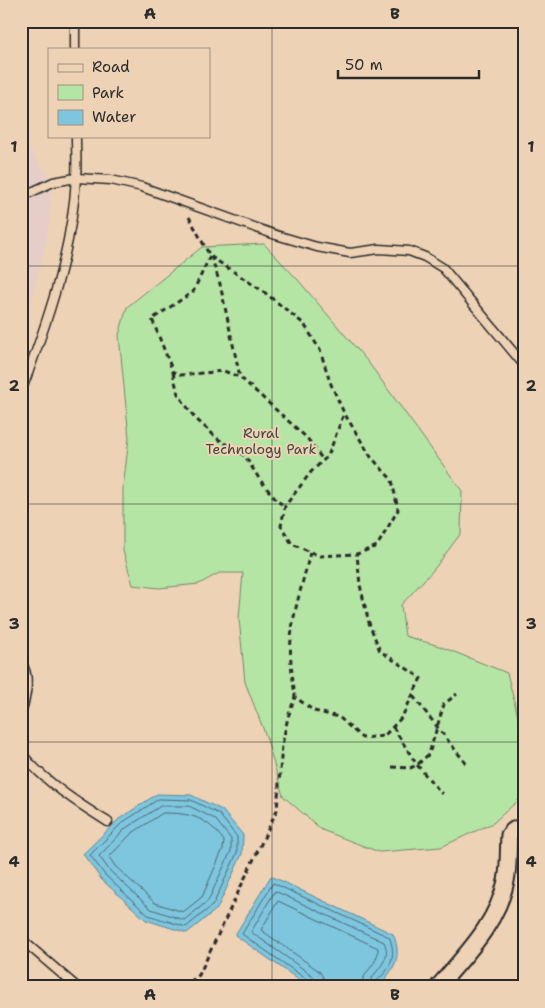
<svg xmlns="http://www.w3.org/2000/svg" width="545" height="1008" viewBox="0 0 545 1008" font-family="'Shantell Sans',sans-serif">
<rect width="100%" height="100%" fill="#eed2b5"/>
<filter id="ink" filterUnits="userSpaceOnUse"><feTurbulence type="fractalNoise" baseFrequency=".02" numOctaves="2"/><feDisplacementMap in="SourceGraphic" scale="10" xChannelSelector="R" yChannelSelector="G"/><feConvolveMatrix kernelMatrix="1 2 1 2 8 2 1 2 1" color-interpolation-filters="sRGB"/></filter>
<g filter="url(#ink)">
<path fill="#e6cdc7" d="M21 138 53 183 47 239 31 302 21 324Z"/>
<path fill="#b5e5a5" stroke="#708868" d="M264 244 298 280 368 362 462 491 461 533 435 568 401 605 405 636 439 646 507 673 524 741V795L493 823 441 847 379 852 322 830 283 796 266 736 245 682 239 618 243 573H219L199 584 159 588 133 585 123 551V488L129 438 119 335 127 307 202 247Z"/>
<g fill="#7ec5de" stroke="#5d8796">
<path d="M157 794 191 795 222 810 243 835 242 854 217 909 187 933 146 920 101 879 83 854 119 819Z"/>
<path d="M271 876 393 934C403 958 394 969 378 987H309L235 935Z"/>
</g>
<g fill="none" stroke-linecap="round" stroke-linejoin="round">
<g stroke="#4c6973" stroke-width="1">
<path d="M159 799 191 800 219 814 237 837V853L213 905 186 927 148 915 105 875 90 855 122 823Z"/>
<path d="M161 806H189L215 819 231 839V851L208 901 184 920 151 909 110 871 99 856 126 828Z"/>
<path d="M163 813C191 813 207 817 224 841L223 849 202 897 183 912 155 903 115 866 109 857 131 834Z"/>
<path d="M311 987 309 981 242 934 273 883 389 937C394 947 394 960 387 970 383 976 376 979 375 987"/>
<path d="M317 987 316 980 313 976 251 932 275 891 384 942C394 963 370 971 369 987"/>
<path d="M325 987 324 979 319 971 261 930 278 901 378 948C379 966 362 970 361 987"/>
</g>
<defs>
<g id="service">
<path d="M75 21V49"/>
<path d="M21 197 53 182 76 178 111 180 142 187 276 235 317 247 350 253 379 249 409 251 425 257 443 268 524 365"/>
<path d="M21 392C47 323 72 252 76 178 77 164 76 150 76 136"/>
<path d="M21 662C32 677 25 699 21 715"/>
<path d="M21 753C45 782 76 802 108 822"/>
<path d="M21 939 77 987"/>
</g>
<path id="minor" d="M438 987C465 955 497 924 506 881 509 867 508 850 509 835 513 829 517 827 524 828"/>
</defs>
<use href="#service" stroke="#2b2b2b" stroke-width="11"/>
<use href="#minor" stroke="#2b2b2b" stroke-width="19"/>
<g stroke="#2b2b2b" stroke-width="3" stroke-dasharray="5 4" stroke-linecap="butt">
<path d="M189 217 210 256 264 292 304 324 320 350 330 382 344 413 371 457 392 480 398 510 377 546 357 554 320 556 292 544 281 526 285 506 311 472 328 456 344 413"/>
<path d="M210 256 193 292 152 319 173 372 181 375 224 371 239 377"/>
<path d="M211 256 220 284 240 377 307 438 323 460"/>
<path d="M173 373 178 394 195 418 218 439 245 456 260 480 277 501 285 506"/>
<path d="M310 552C304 581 293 610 291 639 289 658 293 678 295 697L314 711 339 717 362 738 384 736 402 717 421 678 380 651 369 623 360 585 357 554"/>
<path d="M413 696 468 766"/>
<path d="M393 727 417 765 442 794"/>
<path d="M392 767 410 768 417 765 429 754 444 704 457 694"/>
<path d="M183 987 199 975 277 810 282 745 288 717 295 697"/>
</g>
<use href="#service" stroke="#eed2b5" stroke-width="8"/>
<use href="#minor" stroke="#eed2b5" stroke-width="15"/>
</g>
</g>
<path fill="none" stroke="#2b2b2b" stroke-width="1" stroke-opacity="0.55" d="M272 21V987M21 266H524M21 504H524M21 742H524"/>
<g text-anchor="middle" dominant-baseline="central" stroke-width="4" stroke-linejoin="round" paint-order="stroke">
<g font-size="14" fill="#40473d" stroke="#eed2b5">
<text x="261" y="433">Rural<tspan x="261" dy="16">Technology Park</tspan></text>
</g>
</g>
<rect width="545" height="1008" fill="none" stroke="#eed2b5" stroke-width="55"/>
<rect x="48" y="48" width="162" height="90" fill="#eed2b5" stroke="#a08f7e"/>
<rect x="58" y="64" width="25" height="8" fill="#eed2b5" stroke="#a08f7e"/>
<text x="92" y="72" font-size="15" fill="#2b2b2b">Road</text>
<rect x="58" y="85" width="25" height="15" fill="#b5e5a5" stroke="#a08f7e"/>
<text x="92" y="98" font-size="15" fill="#2b2b2b">Park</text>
<rect x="58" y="110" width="25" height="15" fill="#7ec5de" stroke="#a08f7e"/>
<text x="92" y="122" font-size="15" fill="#2b2b2b">Water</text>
<path d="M338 70v8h141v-8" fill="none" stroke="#2b2b2b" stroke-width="2.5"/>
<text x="345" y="70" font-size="15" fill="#2b2b2b" stroke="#eed2b5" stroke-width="4" paint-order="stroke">50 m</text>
<rect x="28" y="28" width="490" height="952" fill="none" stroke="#2b2b2b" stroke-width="2"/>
<g font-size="16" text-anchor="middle" font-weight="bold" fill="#2b2b2b">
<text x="150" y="19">A</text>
<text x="395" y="19">B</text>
<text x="14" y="152">1</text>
<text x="531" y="152">1</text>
<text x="14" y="391">2</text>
<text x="531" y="391">2</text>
<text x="14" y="629">3</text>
<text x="531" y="629">3</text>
<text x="14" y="867">4</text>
<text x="531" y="867">4</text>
<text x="150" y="1000">A</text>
<text x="395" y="1000">B</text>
</g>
</svg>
